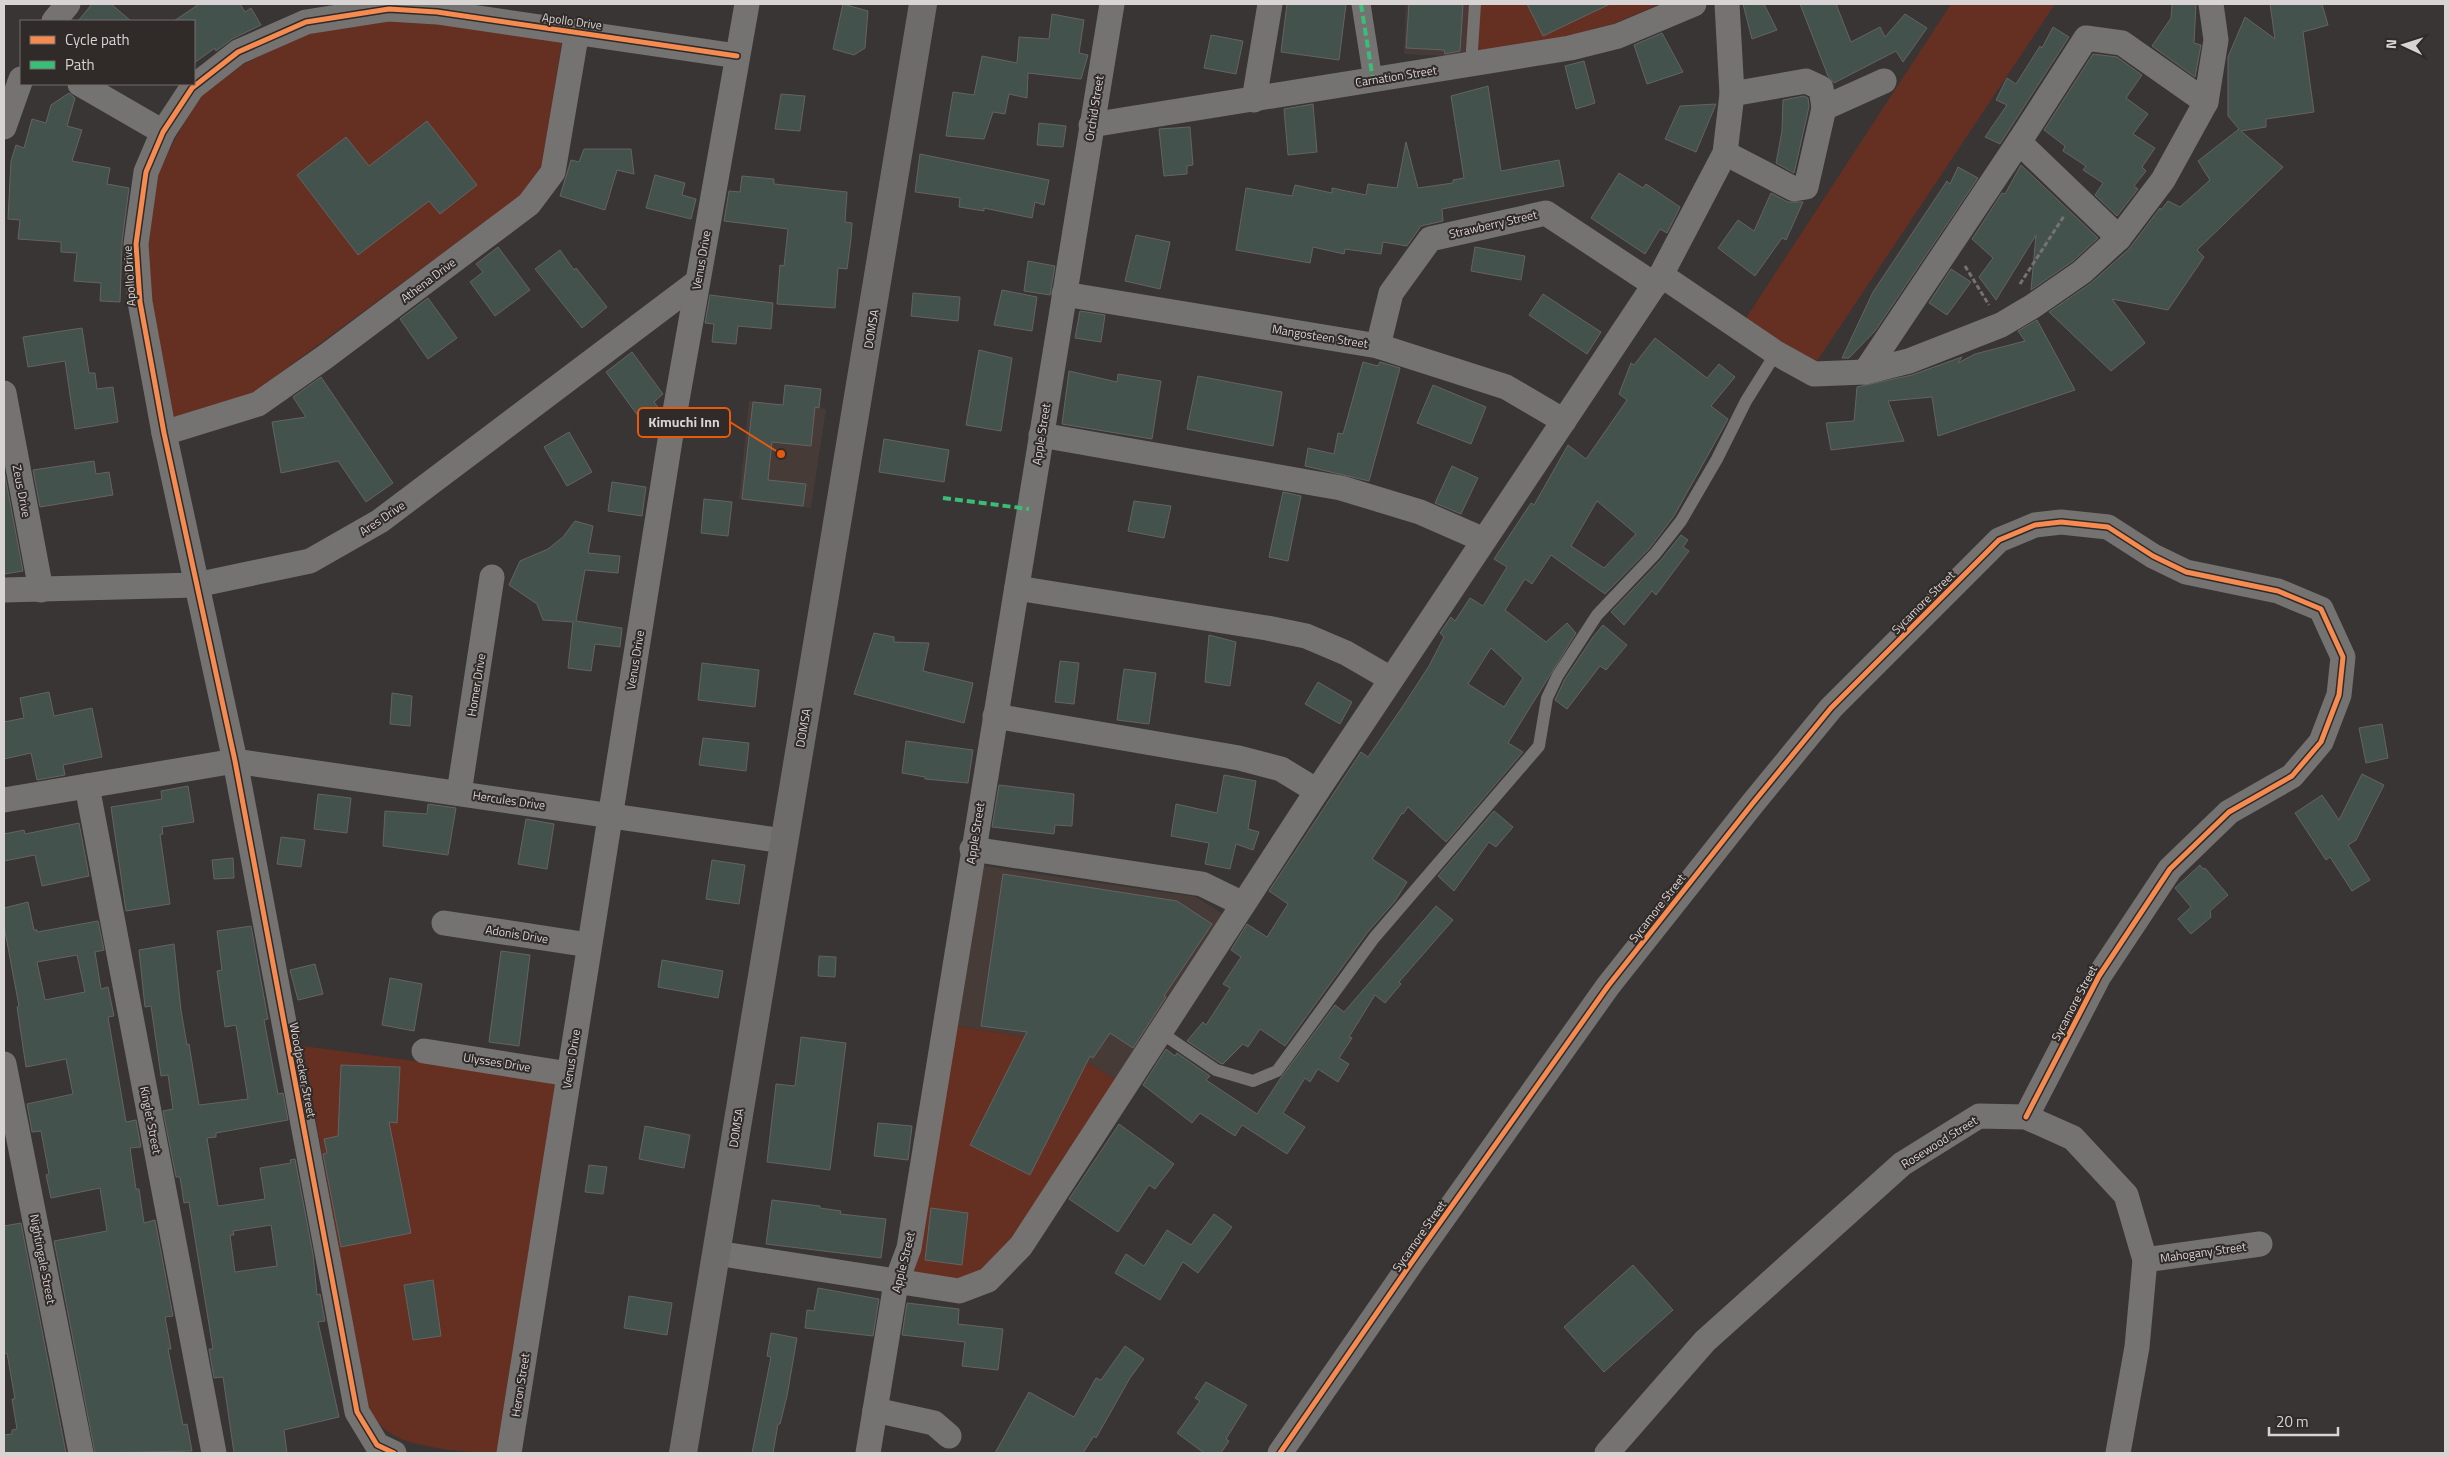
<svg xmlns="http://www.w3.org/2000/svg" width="2449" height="1457" viewBox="0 0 2449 1457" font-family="'Titillium Web',sans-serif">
<rect width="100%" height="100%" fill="#393534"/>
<g fill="#473b38">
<path d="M1406 4H1468L1465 57 1404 54Z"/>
<path d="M749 401 826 409 811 508 739 499Z"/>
<path d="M984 866 1196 897 1223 914 1116 1080 1055 1042 957 1026Z"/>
</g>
<g fill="#652f22">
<path d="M1468 4H1660L1613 24 1540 43 1465 57Z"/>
<path d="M1951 4H2055L1817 361 1781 342 1746 318Z"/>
<path d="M380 21 430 23 562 41 542 165 521 195 253 393 174 417 153 311 148 245 157 176 174 141 200 96 244 64 309 32Z"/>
<path d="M957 1026 1055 1042 1116 1080 1012 1239 979 1271 956 1279 913 1274Z"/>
<path d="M303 1046 414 1061 561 1084 500 1453C472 1453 422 1449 397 1437 385 1431 377 1422 368 1413Z"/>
</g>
<g fill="#44524d" stroke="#646362" fill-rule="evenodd">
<path d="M92 4H111L131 21H78Z"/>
<path d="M199 4H240L245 12 251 8 261 25 232 39 216 51 215 48 194 63V21H174Z"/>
<path d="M843 4 868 11 865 48 854 55 833 49Z"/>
<path d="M1287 4H1346L1339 60 1281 52Z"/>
<path d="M1409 4H1463L1460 51 1445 54 1444 50 1406 48Z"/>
<path d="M1527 4H1610L1543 36Z"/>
<path d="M1743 4H1764L1777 30 1752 39Z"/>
<path d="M1800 4H1836L1851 42 1880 27 1885 37 1905 14 1927 28 1903 62 1896 51 1834 83 1828 76Z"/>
<path d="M2172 4H2196L2194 43 2201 45 2195 77 2152 46 2171 18Z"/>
<path d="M2270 4H2322L2328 25 2303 32 2314 112 2266 119V127L2241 131 2283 167 2197 250 2204 257 2168 310 2112 299 2145 343 2111 371 2049 312 2090 284 2129 249 2160 208 2161 210 2168 201 2180 207 2210 180 2198 161 2239 129 2228 116V57L2245 17 2275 39Z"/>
<path d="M1052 14 1084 20 1079 53 1088 55 1081 79 1028 73 1027 98 1009 94 1005 114 993 112 984 139 946 136 953 92 974 95 982 56 1017 63 1019 37 1049 39Z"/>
<path d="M2053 27 2069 37 2000 144 1985 137 2007 105 1996 100 2007 78 2016 84 2040 46 2042 48Z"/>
<path d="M1662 33 1683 72 1647 84 1634 45Z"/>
<path d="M1211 35 1243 41 1236 74 1204 68Z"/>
<path d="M2093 54 2117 57 2142 75 2126 98 2148 114 2133 134 2155 148 2142 167 2146 171 2134 186 2138 189 2117 216 2095 195 2103 183 2083 170 2086 166 2063 151 2065 146 2044 130Z"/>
<path d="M1584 61 1595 103 1576 109 1565 66Z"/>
<path d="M1488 86 1501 171 1559 160 1564 186 1442 209 1443 221 1421 226 1407 246 1383 242 1381 254 1345 249 1344 254 1313 247 1310 263 1236 250 1246 188 1292 196 1295 185 1332 193V188L1366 195 1368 184 1397 188 1406 142 1418 188 1453 183V180L1464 178 1451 96Z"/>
<path d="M69 93 75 98 67 126 82 130 72 161 110 168 107 184 129 188 122 242 120 302 100 301 101 283 74 281 77 253 61 252V242L18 239 20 220 8 219 11 161 16 145 24 148 32 119 46 123 51 105Z"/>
<path d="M781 94 805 96 800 131 775 129Z"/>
<path d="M1804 96 1808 98 1809 107 1794 173 1776 163 1782 131 1783 100Z"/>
<path d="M1313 104 1317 152 1288 155 1284 109Z"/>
<path d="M1716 104 1696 152 1665 139 1680 106Z"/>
<path d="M427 121 477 185 440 214 429 201 358 255 297 175 346 137 369 166Z"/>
<path d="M1039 123 1066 126 1063 147 1037 145Z"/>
<path d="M1190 127 1193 165 1187 166V174L1164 176 1159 129Z"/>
<path d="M584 149H631L634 174 617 170 605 210 560 196 571 160 579 162Z"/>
<path d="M920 154 1049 180 1044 205 1035 202 1032 218 984 208V211L959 207 960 198 915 192Z"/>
<path d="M2021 165 2098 238 2073 261 2031 290 2036 235 1996 300 1979 277 1993 258 1972 239 2002 193 2005 194Z"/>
<path d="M1958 167 1978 178 1875 331 1849 358H1842L1873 292 1947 181 1950 184Z"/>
<path d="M1619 173 1643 188 1646 184 1680 207 1667 233 1660 229 1645 254 1591 218Z"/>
<path d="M655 175 685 183 682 195 696 199 691 219 646 208Z"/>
<path d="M742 176 774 179V184L847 192 845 222 852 223 851 239 847 269 838 268 835 308 777 304 780 265 784 266 788 229 724 221 729 191 740 192Z"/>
<path d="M1771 193 1788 202H1803L1786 240 1782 238 1755 276 1718 248 1738 220 1754 231Z"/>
<path d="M1136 235 1170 242 1160 289 1125 281Z"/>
<path d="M498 247 530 290 495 316 470 282 483 272 476 264Z"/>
<path d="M1475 247 1525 256 1521 280 1471 271Z"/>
<path d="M560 250 574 270 576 268 607 307 582 328 535 269Z"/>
<path d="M1028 261 1055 266 1050 295 1024 291Z"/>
<path d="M1951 269 1971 282 1947 315 1929 303Z"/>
<path d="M1002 290 1037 297 1032 331 994 325Z"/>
<path d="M913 293 960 297 958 321 911 316Z"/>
<path d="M1543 294 1601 332 1587 354 1529 315Z"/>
<path d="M710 295 773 303 771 329 738 326 736 344 712 342 714 324 705 323Z"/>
<path d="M428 298 457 338 428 359 400 319Z"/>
<path d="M1080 311 1105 315 1101 342 1075 338Z"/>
<path d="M2037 320 2075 390 1938 436 1932 397 1888 401 1904 441 1831 450 1826 423 1854 421 1857 387 1912 375 1962 357 1958 363 1975 354 2025 341 2018 331Z"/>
<path d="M82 328 89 373H95L97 389 113 387 118 422 75 429 65 361 28 367 23 337Z"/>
<path d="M1655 338 1707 378 1719 364 1735 377 1711 406 1728 419 1674 516 1649 549 1605 594 1551 555 1532 584 1525 579 1505 610 1546 642 1567 623 1576 633 1508 743 1523 752 1446 842 1408 807 1403 814 1402 813 1372 859 1407 882 1395 901 1367 933 1285 1046 1260 1029 1248 1047 1243 1044 1223 1064 1220 1063 1187 1041 1203 1022 1206 1025 1230 988 1223 984 1241 957 1231 950 1247 924 1267 937 1288 904 1269 891 1361 752 1368 757 1403 706 1429 666 1444 637 1440 633 1451 617 1455 621 1470 598 1483 606 1507 567 1494 559 1531 503 1534 505 1568 445 1586 459 1627 400 1619 394 1631 363 1634 365ZM1597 501 1636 534 1604 568 1571 546ZM1491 648 1523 678 1504 707 1468 684Z"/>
<path d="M979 350 1012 358 1001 431 966 425Z"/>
<path d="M632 352 663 394 654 402 661 411 659 417 646 427 606 372Z"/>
<path d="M1363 362 1378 366 1380 362 1400 368 1369 481 1305 466 1308 448 1334 454 1338 433 1343 434Z"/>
<path d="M1069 371 1117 382 1118 374 1161 381 1152 439 1062 424Z"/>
<path d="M1198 376 1282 392 1273 446 1187 429Z"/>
<path d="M321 377 393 483 366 502 338 461 281 473 272 422 306 417 293 397Z"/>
<path d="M785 385 821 389 819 408 815 407 811 446 772 442 768 480 806 484 803 506 742 499 753 402 783 405Z"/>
<path d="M1433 385 1486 407 1471 444 1417 423Z"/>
<path d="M569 432 592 472 567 486 544 447Z"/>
<path d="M884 439 949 450 944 482 879 472Z"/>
<path d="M94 461 96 474 109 472 113 495 40 507 33 470Z"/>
<path d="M1452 466 1478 478 1461 514 1435 503Z"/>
<path d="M4 470 23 571 4 574Z"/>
<path d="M612 482 646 487 642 516 608 511Z"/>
<path d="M1283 492 1301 496 1288 561 1269 557Z"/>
<path d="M704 499 732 502 728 536 701 533Z"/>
<path d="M1134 501 1171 506 1164 538 1128 531Z"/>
<path d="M575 521 593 526 588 553 620 556 618 573 585 570 576 621 622 628 620 647 595 644 591 671 568 668 573 622 543 620 537 604 509 585 520 561 548 549 563 537Z"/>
<path d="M1681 535 1688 540 1683 547 1689 551 1656 595 1652 591 1624 625 1611 612 1661 560Z"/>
<path d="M1603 625 1627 645 1606 670 1600 666 1567 709 1555 700 1565 679 1593 637Z"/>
<path d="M874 633 894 637V642L929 643 923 671 973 683 964 723 854 694Z"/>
<path d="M1209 635 1236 642 1230 686 1205 682Z"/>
<path d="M1060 661 1079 663 1074 704 1055 702Z"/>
<path d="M702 663 759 670 755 707 698 700Z"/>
<path d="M1124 669 1156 673 1149 724 1117 720Z"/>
<path d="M1318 682 1352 702 1340 724 1305 704Z"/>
<path d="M49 692 54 716 92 708 102 757 63 765 65 775 37 780 31 753 4 759V722L24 718 20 698Z"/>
<path d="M392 693 412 696 410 726 390 724Z"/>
<path d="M2382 724 2388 758 2366 763 2359 728Z"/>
<path d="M703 738 749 743 746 771 699 765Z"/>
<path d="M906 741 973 750 968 783 925 779V777L902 773Z"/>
<path d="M2362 774 2384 785 2356 840 2348 845 2370 880 2352 891 2330 857 2326 860 2295 813 2322 795 2339 820Z"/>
<path d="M1224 775 1256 781 1248 829 1259 832 1253 850 1236 844 1230 869 1205 864 1209 843 1171 836 1176 804 1217 813Z"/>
<path d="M999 785 1074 794 1072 826 1055 825 1054 834 992 827Z"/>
<path d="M188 786 194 822 162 827 163 834 160 835 170 904 126 911 111 807 162 799 161 791Z"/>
<path d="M318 794 351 798 347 833 314 829Z"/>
<path d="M428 804 456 808 448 855 383 846 385 811 427 814Z"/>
<path d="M1494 811 1513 827 1496 847 1489 842 1454 891 1438 876Z"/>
<path d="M526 819 554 824 547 869 518 864Z"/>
<path d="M79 823 89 876 42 886 35 855 4 861V834L24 830 25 834Z"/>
<path d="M281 837 305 840 301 867 277 864Z"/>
<path d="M233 858 234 878 214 879 212 860Z"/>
<path d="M712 860 745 865 739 904 706 899Z"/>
<path d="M2200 865 2203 869 2205 868 2228 895 2210 911 2211 917 2191 934 2178 919 2191 907 2175 888Z"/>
<path d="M1003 874 1177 901 1212 924 1164 996 1166 997 1133 1048 1110 1033 1093 1058 1090 1056 1030 1175 970 1145 1027 1032 981 1026Z"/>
<path d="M28 902 34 930H37V932L98 921 104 950 95 952 101 989 108 987 114 1016 108 1017 126 1122 136 1120 141 1147 130 1148 136 1189H139L144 1223 155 1220 173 1316 165 1317 171 1349H168L183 1425 187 1424 192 1451 95 1453 54 1241 107 1231 100 1188 51 1198 46 1175 49 1174 41 1131 32 1132 27 1104 73 1094 66 1059 26 1067 17 1007 19 1006 4 926V908ZM77 955 85 992 45 1000 37 962Z"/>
<path d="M1436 906 1453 920 1399 982 1401 984 1385 1003 1375 995 1349 1037 1352 1038 1339 1058 1349 1064 1338 1082 1318 1069 1310 1082 1305 1078 1283 1113 1305 1127 1287 1154 1242 1125 1235 1136 1200 1113 1192 1123 1143 1085 1166 1049 1175 1056 1177 1053 1210 1076 1206 1080 1257 1114 1280 1079 1335 1005 1344 1012Z"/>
<path d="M251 926 268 1019 264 1020 278 1094 283 1093 288 1120 216 1133V1137L207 1138 218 1206 265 1199 260 1168 291 1163 290 1160 295 1159 313 1254 317 1295 320 1294 325 1321 318 1322 339 1417 284 1430 287 1453H234L223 1377 214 1378 209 1349H213L189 1202 184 1203 180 1177H176L163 1111 173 1109 168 1075 161 1076 151 1006 145 1007 139 950 174 944 181 1010 187 1045 189 1044 199 1105 248 1099 236 1025 225 1027 217 971 222 970 217 931ZM271 1225 277 1266 235 1272 230 1235H234L233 1231Z"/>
<path d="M501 951 530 955 519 1046 489 1042Z"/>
<path d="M819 956 836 957 835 977 818 976Z"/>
<path d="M662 960 723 971 718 998 658 987Z"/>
<path d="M315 964 323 994 298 1000 290 970Z"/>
<path d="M390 978 422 984 414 1031 382 1025Z"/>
<path d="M801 1037 846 1043 830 1170 767 1162 776 1084 795 1086Z"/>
<path d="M341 1065 400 1067 397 1123 389 1122 411 1233 341 1247 323 1154 327 1153 324 1139 338 1136Z"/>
<path d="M878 1123 912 1126 908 1160 874 1156Z"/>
<path d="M1119 1124 1174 1164 1155 1189 1149 1185 1118 1232 1069 1199Z"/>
<path d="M645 1126 690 1135 684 1168 639 1159Z"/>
<path d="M589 1165 607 1167 603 1194 585 1192Z"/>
<path d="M772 1200 820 1206V1208L841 1211 840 1214 886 1219 881 1258 766 1244Z"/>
<path d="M931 1208 968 1213 962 1265 925 1260Z"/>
<path d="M1214 1214 1232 1227 1198 1273 1183 1262 1160 1300 1115 1273 1126 1254 1144 1266 1167 1230 1191 1245Z"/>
<path d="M21 1223 66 1453H4V1435L12 1434V1430L17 1429 12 1399H15L7 1353 4 1354V1226Z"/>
<path d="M1633 1265 1673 1310 1604 1372 1564 1327Z"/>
<path d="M433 1280 441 1336 413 1340 404 1285Z"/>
<path d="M818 1288 879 1299 873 1336 805 1328 807 1310 814 1311Z"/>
<path d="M629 1296 672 1303 667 1335 624 1328Z"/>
<path d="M907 1303 959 1309 958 1324 1003 1329 998 1370 962 1366 965 1342 902 1335Z"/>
<path d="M771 1333 797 1338 787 1396 780 1424H778L773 1453H752L771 1357 767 1356Z"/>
<path d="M1125 1346 1144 1359 1130 1378 1096 1438 1094 1436 1083 1453H995L1029 1392 1074 1417 1096 1378 1101 1380Z"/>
<path d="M1206 1382 1247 1405 1226 1439 1229 1441 1221 1453H1204L1177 1433 1200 1401 1195 1398Z"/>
</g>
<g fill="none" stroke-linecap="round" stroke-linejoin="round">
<g stroke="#747372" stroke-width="3" stroke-dasharray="5 2.5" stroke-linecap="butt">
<path d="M1965 266 1989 305"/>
<path d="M2020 284 2064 216"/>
</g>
<g stroke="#747372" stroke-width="12">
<path d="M1471 65 1475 4"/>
<path d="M1160 1032 1216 1070 1253 1081 1277 1071 1374 938 1539 746 1547 698 1558 675 1597 615 1655 554 1681 521 1717 459 1746 401 1776 353"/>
</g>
<path stroke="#747372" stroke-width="19" d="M1361 4 1373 80"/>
<g stroke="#747372" stroke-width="25">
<path d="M54 21 68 4"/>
<path d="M80 84 163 132"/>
<path d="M1254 100 1270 4"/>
<path d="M1824 108 1884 81"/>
<path d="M1091 125 1570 48 1618 36 1694 4"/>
<path d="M4 127 21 79"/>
<path d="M2019 142 2119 238"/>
<path d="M1725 153 1794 189 1806 187 1824 108 1821 88 1806 81 1732 94"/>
<path d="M1661 275 1776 353 1814 374 1865 372 1909 361 2001 325 2033 306 2082 272 2119 238 2163 180 2206 102 2216 40 2211 4"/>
<path d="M1064 294 1378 346 1506 387 1564 421"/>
<path d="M1378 346 1391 293 1430 239 1546 213 1655 285"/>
<path d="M1865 372 2019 142 2086 38 2122 43 2206 102"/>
<path d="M4 393 41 590"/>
<path d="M164 433 258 404 325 357 529 204 553 172 577 31"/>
<path d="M1041 435 1341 488 1420 512 1484 540"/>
<path d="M1017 588 1267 628 1306 636 1346 653 1391 679"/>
<path d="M4 590 196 585 310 561 380 521 697 282"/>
<path d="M995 716 1239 758 1281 769 1317 791"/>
<path d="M87 786 214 1453"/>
<path d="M459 793 492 577"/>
<path d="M4 800 235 761 784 841"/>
<path d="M972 849 1202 884 1243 904"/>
<path d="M444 923 589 945"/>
<path d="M424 1051 569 1074"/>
<path d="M4 1064 81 1453"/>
<path d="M716 1253 959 1291 988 1280 1021 1246 1317 791 1661 275 1725 153 1732 94 1727 4"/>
<path d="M2145 1260 2260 1244"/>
<path d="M875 1410 934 1423 949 1436"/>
<path d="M394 1453 377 1445 357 1412 235 761 164 433 140 302 136 244 146 172 163 132 192 88 238 52 306 22 389 9 437 12 737 56"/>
<path d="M509 1453 671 434 747 4"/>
<path d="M868 1453 896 1283 909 1248 1112 4"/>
<path d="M1280 1453 1412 1262 1608 986 1753 803 1831 708 1999 540 2035 525 2061 522 2108 527 2153 556 2186 572 2278 591 2321 609 2343 657 2339 695 2321 742 2292 776 2229 812 2170 869 2099 976 2026 1117"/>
<path d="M1607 1453 1705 1341 1902 1164 1979 1116 2026 1117 2073 1138 2126 1195 2145 1260 2137 1347 2118 1453"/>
</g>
<path stroke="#6e6c6b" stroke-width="28" d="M683 1453 923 4"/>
<g stroke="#3abd76" stroke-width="4" stroke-dasharray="8 4" stroke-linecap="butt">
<path d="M1361 4 1373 80"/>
<path d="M943 498 1029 509"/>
</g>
<defs>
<g id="cycleway">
<path d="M394 1453 377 1445 357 1412 235 761 164 433 140 302 136 244 146 172 163 132 192 88 238 52 306 22 389 9 437 12 737 56"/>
<path d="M1280 1453 1412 1262 1608 986 1753 803 1831 708 1999 540 2035 525 2061 522 2108 527 2153 556 2186 572 2278 591 2321 609 2343 657 2339 695 2321 742 2292 776 2229 812 2170 869 2099 976 2026 1117"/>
</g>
</defs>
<use href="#cycleway" stroke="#302a28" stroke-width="8"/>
<use href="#cycleway" stroke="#f68b52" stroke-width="5"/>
</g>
<g text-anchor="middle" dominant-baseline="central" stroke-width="4" stroke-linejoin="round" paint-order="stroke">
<g font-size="12" fill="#d8d4d3" stroke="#302a28">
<text transform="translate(572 21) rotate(8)">Apollo Drive</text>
<text transform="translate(1396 76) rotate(-9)">Carnation Street</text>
<text transform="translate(1094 108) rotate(-81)">Orchid Street</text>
<text transform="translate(1493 224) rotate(-13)">Strawberry Street</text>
<text transform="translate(701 260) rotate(-80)">Venus Drive</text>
<text transform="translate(129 276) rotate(-94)">Apollo Drive</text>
<text transform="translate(428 280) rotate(-37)">Athena Drive</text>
<text transform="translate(871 329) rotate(-81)">DOMSA</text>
<text transform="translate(1320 336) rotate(9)">Mangosteen Street</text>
<text transform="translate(1041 434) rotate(-81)">Apple Street</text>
<text transform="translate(22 491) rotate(79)">Zeus Drive</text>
<text transform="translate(382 518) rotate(-34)">Ares Drive</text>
<text transform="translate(1923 602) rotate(-45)">Sycamore Street</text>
<text transform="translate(635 660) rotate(-81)">Venus Drive</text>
<text transform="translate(476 685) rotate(-81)">Homer Drive</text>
<text transform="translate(803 728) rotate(-80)">DOMSA</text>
<text transform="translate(509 800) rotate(8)">Hercules Drive</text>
<text transform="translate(975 833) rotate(-81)">Apple Street</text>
<text transform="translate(1657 908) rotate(-52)">Sycamore Street</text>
<text transform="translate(517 934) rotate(9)">Adonis Drive</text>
<text transform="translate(2074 1003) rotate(-62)">Sycamore Street</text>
<text transform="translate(571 1059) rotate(-81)">Venus Drive</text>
<text transform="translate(497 1062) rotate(9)">Ulysses Drive</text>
<text transform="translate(303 1070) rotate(79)">Woodpecker Street</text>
<text transform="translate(151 1120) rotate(79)">Kinglet Street</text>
<text transform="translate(736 1128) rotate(-81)">DOMSA</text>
<text transform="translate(1939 1142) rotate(-32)">Rosewood Street</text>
<text transform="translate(1419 1236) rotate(-55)">Sycamore Street</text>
<text transform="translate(2203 1252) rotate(-8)">Mahogany Street</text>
<text transform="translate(43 1259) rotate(79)">Nightingale Street</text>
<text transform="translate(903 1262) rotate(-76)">Apple Street</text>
<text transform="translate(520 1385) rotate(-81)">Heron Street</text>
</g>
</g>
<path fill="none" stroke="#e8590c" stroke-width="2" d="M781 454L730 422"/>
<circle fill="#e8590c" stroke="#302a28" stroke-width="2" cx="781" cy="454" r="5"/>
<rect fill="#302a28" stroke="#e8590c" stroke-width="2" x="638" y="408" width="92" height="29" rx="5"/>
<g font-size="14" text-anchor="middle" font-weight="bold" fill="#d8d4d3">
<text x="684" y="427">Kimuchi Inn</text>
</g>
<rect width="2449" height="1457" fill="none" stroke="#d8d4d3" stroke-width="10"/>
<rect x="20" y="20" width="175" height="65" fill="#302a28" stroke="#736e6c"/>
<rect x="30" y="36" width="25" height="8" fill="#f68b52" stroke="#736e6c"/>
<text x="65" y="45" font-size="15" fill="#d8d4d3">Cycle path</text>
<rect x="30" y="61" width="25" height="8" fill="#3abd76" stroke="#736e6c"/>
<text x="65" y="70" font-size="15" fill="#d8d4d3">Path</text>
<g transform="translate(2404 45) rotate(274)" stroke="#302a28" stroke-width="4" paint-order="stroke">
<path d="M0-4L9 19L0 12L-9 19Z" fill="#d8d4d3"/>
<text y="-8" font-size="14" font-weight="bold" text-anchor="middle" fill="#d8d4d3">N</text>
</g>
<path d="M2269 1427v8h69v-8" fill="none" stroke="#d8d4d3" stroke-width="2.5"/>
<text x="2276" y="1427" font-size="15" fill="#d8d4d3" stroke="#302a28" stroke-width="4" paint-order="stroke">20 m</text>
</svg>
